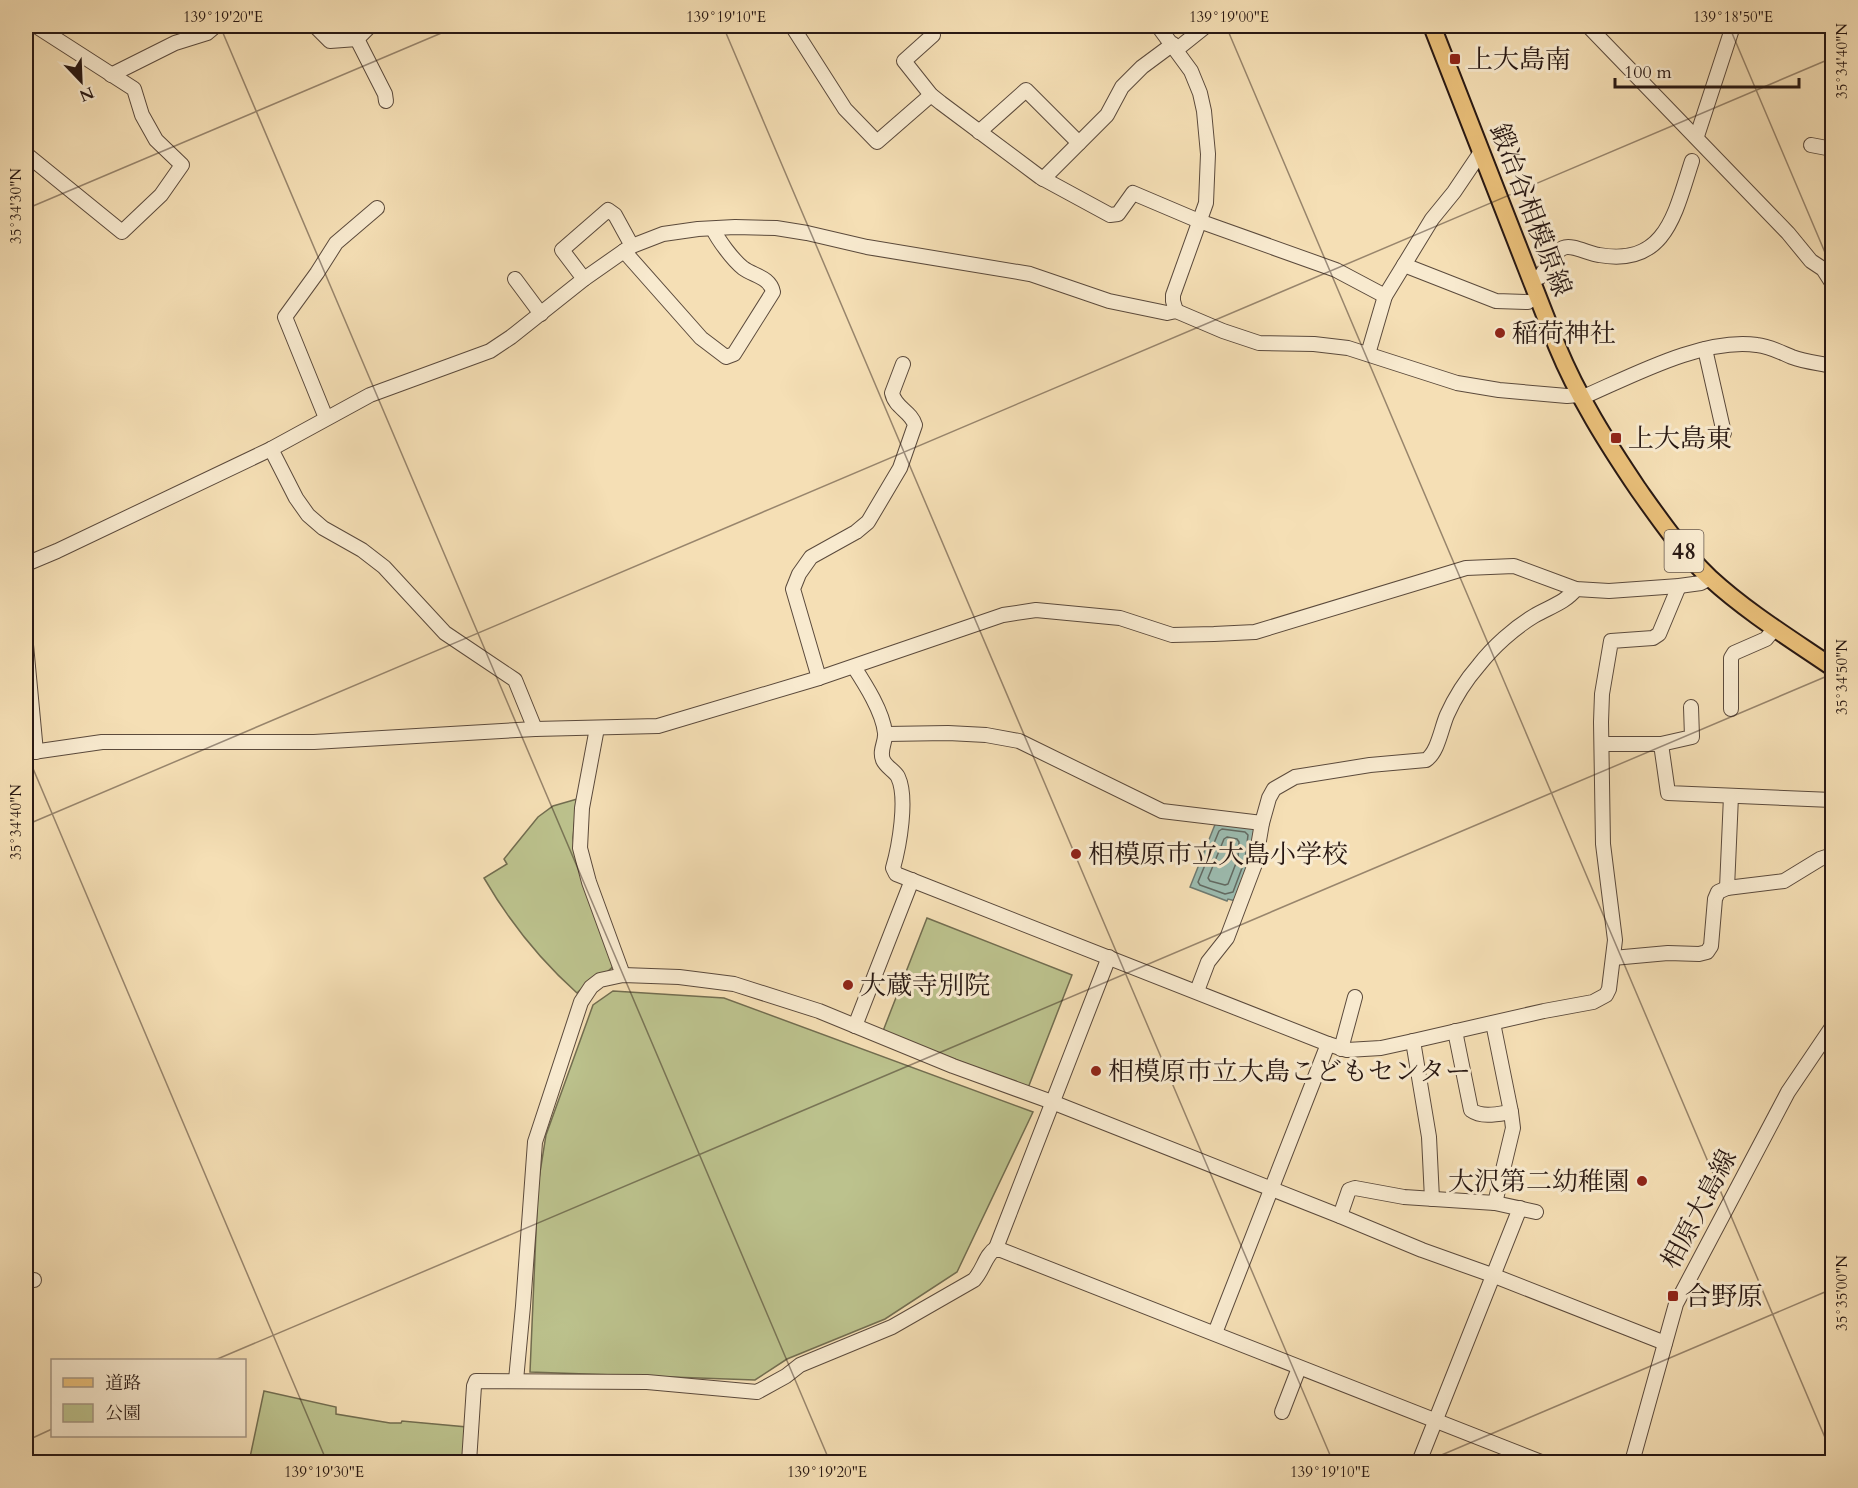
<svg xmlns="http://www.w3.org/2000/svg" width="1858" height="1488" viewBox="0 0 1858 1488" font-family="Cardo,'Noto Serif JP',serif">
<rect width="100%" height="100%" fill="#f5dfb5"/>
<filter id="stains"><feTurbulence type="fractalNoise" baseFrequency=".00333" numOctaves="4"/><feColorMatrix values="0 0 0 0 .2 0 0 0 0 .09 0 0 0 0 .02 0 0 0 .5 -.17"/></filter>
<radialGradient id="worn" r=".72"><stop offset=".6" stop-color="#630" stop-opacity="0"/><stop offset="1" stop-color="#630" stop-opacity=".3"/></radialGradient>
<g fill="#bcc28d" stroke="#726d50" stroke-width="1.5">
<path d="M577 799 573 838 576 858 614 965C605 978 588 981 577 993 540 960 509 921 484 878L507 864 504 859 538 817 553 806Z"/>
<path d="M927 918 1072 975 1028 1088 883 1031Z"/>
<path d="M613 991 724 998 1033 1112 957 1272 885 1319 787 1359 755 1380 530 1372 538 1185 546 1135 593 1005Z"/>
<path d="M264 1391 336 1407V1414L390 1423H401L402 1421 467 1427 465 1462H249Z"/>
</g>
<path fill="#9cbcb0" stroke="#6e7a71" stroke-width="1.5" d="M1216 822 1252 827 1254 830 1251 861 1236 901 1228 899 1227 901 1190 887Z"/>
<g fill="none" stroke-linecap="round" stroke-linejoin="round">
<g stroke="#626a62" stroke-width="1.5">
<path d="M1222 829 1245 832 1248 835 1245 860 1233 892 1225 894 1200 885 1198 882 1219 831Z"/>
<path d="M1227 837 1237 839 1239 842 1238 858 1228 884 1225 885 1210 881 1208 878 1224 839Z"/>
</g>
<defs>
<g id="minor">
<path d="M315 26 330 41 357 39 370 26"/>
<path d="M792 26 845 109 877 142 931 95"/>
<path d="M926 26 933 35 904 61 931 95 941 103 1040 177 1110 215 1118 214 1133 193 1199 221 1336 270 1385 296"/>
<path d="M1158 26 1191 71 1200 93 1204 111 1208 154 1206 203 1173 295V301L1176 311"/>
<path d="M1588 26 1788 233 1811 261 1823 269 1832 283"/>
<path d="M357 39 385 94 386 101"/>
<path d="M1176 50 1206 26"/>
<path d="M111 75 175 43 207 33 213 28 212 26"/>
<path d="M979 132 1026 90 1079 143"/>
<path d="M1697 136 1733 26"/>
<path d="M1811 145 1832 149"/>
<path d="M26 154 122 232 161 195 182 165 156 140 142 115 134 89 36 26"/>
<path d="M1043 179 1107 115 1122 87 1142 67 1173 44"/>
<path d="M624 251 701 338 726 357 734 354 773 292C770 277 754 276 743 268 733 260 718 240 713 229"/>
<path d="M1404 265 1432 219 1454 192 1481 152"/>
<path d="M1540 277C1546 269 1554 252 1563 248 1572 244 1589 254 1599 255 1666 267 1675 213 1692 161"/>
<path d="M515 279 541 314"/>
<path d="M584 279 562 250 608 210 615 215 632 246"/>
<path d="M1705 349 1724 433"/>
<path d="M1368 354 1385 296 1404 265 1496 301 1528 302"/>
<path d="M1581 398C1630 377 1703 337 1757 345 1769 346 1780 352 1792 357 1805 362 1819 363 1832 366"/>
<path d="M326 418 285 317 317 273 336 243 377 208"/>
<path d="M271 449 296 498 308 515 323 528 362 550 384 567 445 633 515 680 535 729"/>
<path d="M26 564 57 551 271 449 370 395 490 351 511 337 584 279 624 251 632 246 663 234 698 229 735 227 776 228 807 233 867 247 1030 274 1109 301 1167 313 1176 311 1223 331 1259 343 1314 344 1348 348 1457 383 1499 390 1567 396 1579 395"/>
<path d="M26 645 36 752"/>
<path d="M854 667C865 684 883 712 885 733 886 742 879 750 883 760 886 767 895 771 898 777 908 798 899 847 893 868L896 874 1328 1044 1215 1333"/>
<path d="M819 678 793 589 799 574 811 557 856 532 868 522 900 468 915 425C911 411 895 408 892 393L903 364"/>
<path d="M1731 709V658L1734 653 1766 639 1775 628"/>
<path d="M597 728 582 808 580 848 589 882 623 975"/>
<path d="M886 734 948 733 986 735 1019 741 1162 811 1262 823"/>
<path d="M1602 744H1661L1692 737 1691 707"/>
<path d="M1661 744 1668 793 1832 800"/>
<path d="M26 753 102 742H314L535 729 658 726 819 678 1003 615 1036 610 1120 618 1172 635 1214 634 1255 632 1466 568 1514 566 1576 589 1609 591 1679 586 1701 583 1710 578"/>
<path d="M1727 888 1731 796"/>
<path d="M1613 958 1668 953 1699 954 1707 952 1711 946 1715 899 1718 892 1727 888 1784 881 1820 859 1832 855"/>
<path d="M1197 991 1208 962 1227 938 1255 864 1262 823 1269 798 1274 789 1295 777 1370 765 1426 760C1438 752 1441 729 1447 715 1455 697 1466 680 1479 665 1493 647 1514 628 1534 616 1549 607 1565 603 1576 589"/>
<path d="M1493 1023 1511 1112 1513 1128 1495 1203"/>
<path d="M855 1026 912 880"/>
<path d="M1455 1031 1471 1110C1482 1118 1498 1114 1511 1112"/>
<path d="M1413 1041 1429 1137 1432 1199"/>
<path d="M1328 1044 1347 1050 1381 1048 1413 1041 1544 1011 1593 1002 1606 995 1609 989 1615 940 1603 844 1601 722 1602 694 1611 641 1653 638 1659 634 1679 586"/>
<path d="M1341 1049 1355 997"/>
<path d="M1340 1216 1349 1190 1355 1188 1404 1197 1495 1203 1536 1212"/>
<path d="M996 1248 1109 957"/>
<path d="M26 1280H34"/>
<path d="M516 1380 523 1306 535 1142 581 1002 591 987 600 980 623 975 679 977 734 984 819 1011 953 1066 1052 1102 1340 1216 1422 1250 1492 1275 1665 1343"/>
<path d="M1282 1412 1299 1368"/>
<path d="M469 1462 474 1386 476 1381 647 1382 757 1392 786 1376 800 1365 892 1327 974 1280C984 1269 985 1255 996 1248L1541 1462"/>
<path d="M1419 1462 1520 1208"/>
<path d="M1632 1462 1676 1304 1788 1092 1832 1027"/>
</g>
<path id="major" d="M1432 26 1557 346C1578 397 1607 443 1638 489 1660 520 1682 552 1710 578 1747 612 1791 639 1832 667"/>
</defs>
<use href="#minor" stroke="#5b4a3c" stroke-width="16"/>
<use href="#major" stroke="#281813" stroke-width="20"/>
<use href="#minor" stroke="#f8eacf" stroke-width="14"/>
<use href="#major" stroke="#eac07a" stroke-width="16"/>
</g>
<path fill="none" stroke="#281813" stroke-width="1.5" stroke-opacity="0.45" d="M220 26 830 1462M723 26 1333 1462M1226 26 1832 1454M1729 26 1832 269M26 209 458 26M26 752 327 1462M26 825 1832 58M215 1360 1832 674M26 1441 52 1429M1425 1462 1832 1289"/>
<g fill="#8f2418" stroke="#f8eacf" stroke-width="2">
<rect x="1449" y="53" width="12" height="12" rx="3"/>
<circle cx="1500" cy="333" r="6"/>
<rect x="1610" y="432" width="12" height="12" rx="3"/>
<circle cx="1076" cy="854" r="6"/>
<circle cx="848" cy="985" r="6"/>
<circle cx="1096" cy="1071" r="6"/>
<circle cx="1642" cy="1181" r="6"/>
<rect x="1667" y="1290" width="12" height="12" rx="3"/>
</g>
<g text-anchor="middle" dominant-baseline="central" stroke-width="6" stroke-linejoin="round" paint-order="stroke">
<rect fill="#f8eacf" stroke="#66574b" stroke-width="1.5" x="1664.5" y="530" width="39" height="42" rx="4.5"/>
<g font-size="24" font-weight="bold" fill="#281813">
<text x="1684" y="551">48</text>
</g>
<g font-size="26" fill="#281813" stroke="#f8eacf" text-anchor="start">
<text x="1467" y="59">上大島南</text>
<text x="1512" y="333">稲荷神社</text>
<text x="1628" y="438">上大島東</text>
<text x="1088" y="854">相模原市立大島小学校</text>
<text x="860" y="985">大蔵寺別院</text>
<text x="1108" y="1071">相模原市立大島こどもセンター</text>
<text x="1630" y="1181" text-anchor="end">大沢第二幼稚園</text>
<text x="1685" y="1296">合野原</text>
</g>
<g font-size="26" fill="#281813" stroke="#f8eacf">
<text transform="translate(1531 210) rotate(69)">鍛冶谷相模原線</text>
<text transform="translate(1699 1209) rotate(-62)">相原大島線</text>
</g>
</g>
<rect width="1858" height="1488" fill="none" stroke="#f5dfb5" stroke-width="66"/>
<rect x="51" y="1359" width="195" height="78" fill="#f8eacf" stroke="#a59684" stroke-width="1.5"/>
<rect x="63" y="1378" width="30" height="9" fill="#eac07a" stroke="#a59684" stroke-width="1.5"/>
<text x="105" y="1389" font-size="18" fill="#281813">道路</text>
<rect x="63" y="1404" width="30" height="18" fill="#bcc28d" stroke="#a59684" stroke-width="1.5"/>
<text x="105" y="1419" font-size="18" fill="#281813">公園</text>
<g transform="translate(81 81) rotate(157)" stroke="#f8eacf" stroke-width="4.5" paint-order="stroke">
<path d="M0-4.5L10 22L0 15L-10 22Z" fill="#281813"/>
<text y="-9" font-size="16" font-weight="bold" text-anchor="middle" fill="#281813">N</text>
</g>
<path d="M1615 78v9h184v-9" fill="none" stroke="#281813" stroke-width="3"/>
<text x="1624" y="78" font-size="18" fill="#281813" stroke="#f8eacf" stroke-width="4.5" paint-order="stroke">100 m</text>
<rect x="33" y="33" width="1792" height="1422" fill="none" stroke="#281813" stroke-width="2"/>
<g font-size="15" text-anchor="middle" fill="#281813">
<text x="223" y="22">139°19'20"E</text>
<text x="726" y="22">139°19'10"E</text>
<text x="1229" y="22">139°19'00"E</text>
<text x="1733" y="22">139°18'50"E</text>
<text transform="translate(1842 61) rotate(-90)" y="5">35°34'40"N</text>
<text transform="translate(16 206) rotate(-90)" y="5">35°34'30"N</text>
<text transform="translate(1842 677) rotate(-90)" y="5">35°34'50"N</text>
<text transform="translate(16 822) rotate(-90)" y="5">35°34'40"N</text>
<text transform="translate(1842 1293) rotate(-90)" y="5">35°35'00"N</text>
<text x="324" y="1477">139°19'30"E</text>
<text x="827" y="1477">139°19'20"E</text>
<text x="1330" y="1477">139°19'10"E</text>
</g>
<rect width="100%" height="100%" filter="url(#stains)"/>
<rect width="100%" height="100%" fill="url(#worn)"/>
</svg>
